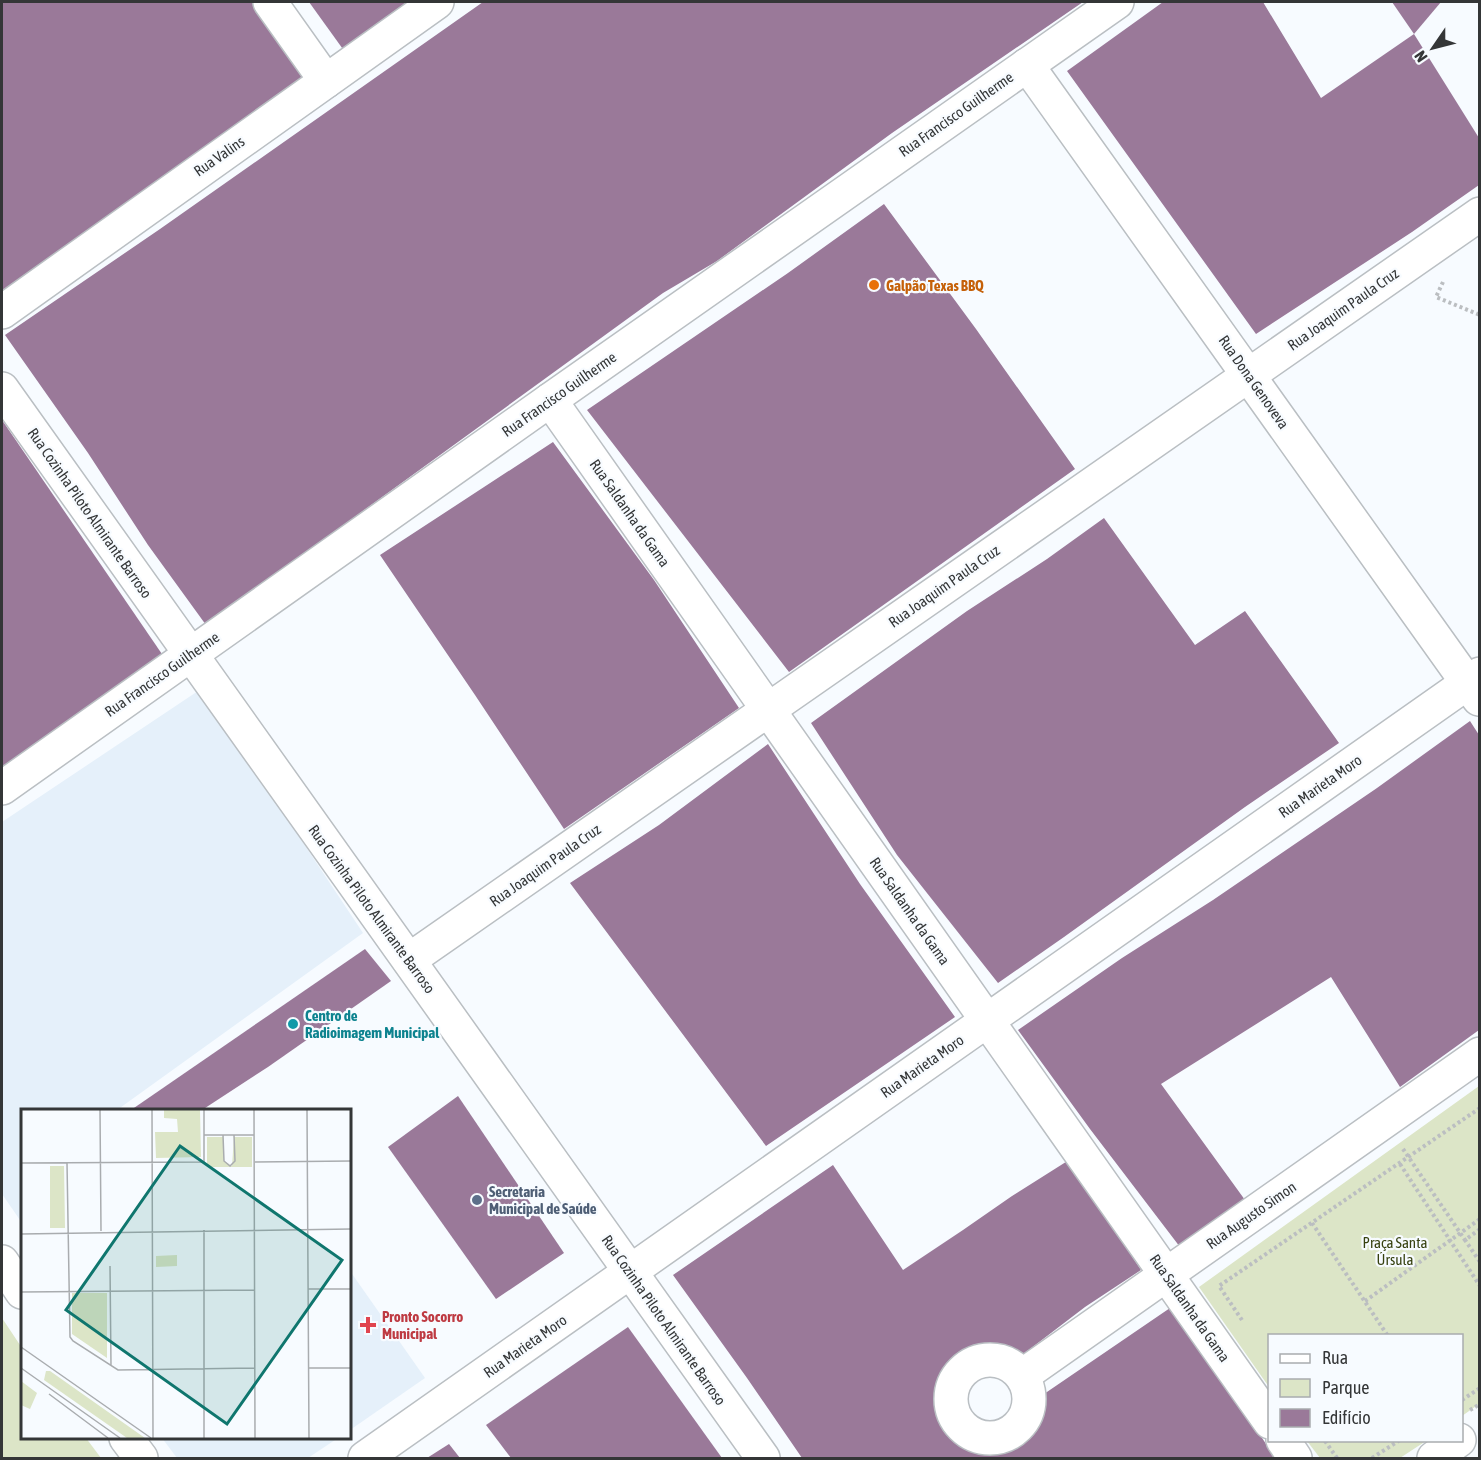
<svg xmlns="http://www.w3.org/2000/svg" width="1481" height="1460" viewBox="0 0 1481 1460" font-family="'Asap Condensed',sans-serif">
<rect width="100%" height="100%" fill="#f7fbff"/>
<g fill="#e5f0fa">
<path d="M201 689 363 933 117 1110H22V1223L2 1194V822Z"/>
<path d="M350 1271 425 1378 350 1430Z"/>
<path d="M162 1438H338L308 1458H177Z"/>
</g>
<g fill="#dce5c7">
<path d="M1479 1086V1404L1462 1416V1336H1270L1269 1387 1199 1287Z"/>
<path d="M2 1318 22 1348V1438H86L101 1458H2Z"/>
<path d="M1307 1441H1426L1400 1458H1320Z"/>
</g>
<g fill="#9a7999">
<path d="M2 2H252L304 79 2 296Z"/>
<path d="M309 2H413L345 52Z"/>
<path d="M483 2H1083L892 133 717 261 663 293 206 625 148 545 88 453 5 335 160 229Z"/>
<path d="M1163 2H1263L1321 98 1414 34 1479 138V185L1412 232 1256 334 1067 71Z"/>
<path d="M1392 2H1441L1414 34Z"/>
<path d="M884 204 976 329 1075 469 789 672 587 410 788 273Z"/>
<path d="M2 420 164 657 2 767Z"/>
<path d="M553 442 654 580 739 708 564 829 475 695 380 555Z"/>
<path d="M1104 518 1195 645 1245 611 1339 743 1245 807 1064 937 998 983 897 855 811 723 967 611 1047 559Z"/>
<path d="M1470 721 1479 735V1030L1400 1087 1331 977 1161 1084 1245 1200 1180 1247 1090 1129 1018 1030 1122 958 1213 900 1377 788Z"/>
<path d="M768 744 860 884 955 1017 766 1146 570 883 659 825Z"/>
<path d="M365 949 391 981 268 1067 202 1110H131Z"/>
<path d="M458 1096 564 1253 496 1299 388 1147Z"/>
<path d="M1069 1160 1141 1270 1085 1307 1017 1359 983 1352 969 1356 954 1366 945 1383 942 1396 944 1417 950 1428 960 1438 981 1448H994L1010 1444 1025 1431 1033 1420 1037 1400 1044 1394 1170 1308 1253 1424 1275 1458H802L747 1378 673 1275 833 1165 903 1270 963 1230 1012 1196Z"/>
<path d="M628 1327 722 1458H511L486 1425Z"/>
<path d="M449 1444 460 1458H427Z"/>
</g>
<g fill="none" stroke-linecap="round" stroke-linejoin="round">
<defs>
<g id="minor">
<path d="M270 2 326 81"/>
<path d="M1027 65 1479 699"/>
<path d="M2 312 437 2"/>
<path d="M2 389 763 1458"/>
<path d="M550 400 1270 1422"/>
<path d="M2 788 550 400 1117 2"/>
<path d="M409 960 1480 214"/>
<path d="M2 1262 22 1292"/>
<circle cx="990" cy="1399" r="39"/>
<path d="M1022 1376 1480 1054"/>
<path d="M126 1438 141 1458"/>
<path d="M1283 1440 1295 1458"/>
<path d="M365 1458 1480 674"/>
<path d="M1434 1458 1459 1440"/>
</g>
</defs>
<use href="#minor" stroke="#babfc3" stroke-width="36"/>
<g stroke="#bbbec1" stroke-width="4" stroke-dasharray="3 3" stroke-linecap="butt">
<path d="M1443 282 1436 297 1480 315"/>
<path d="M1403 1149 1465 1240"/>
<path d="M1400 1164 1480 1286"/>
<path d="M1312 1223 1388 1336"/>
<path d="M1480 1229 1465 1240 1480 1262"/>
<path d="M1365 1301 1480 1219"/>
<path d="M1242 1320 1219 1286 1480 1108"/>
<path d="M1462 1400 1480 1388"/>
<path d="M1470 1410 1480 1404"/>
<path d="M1325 1441 1337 1458"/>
<path d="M1372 1458 1400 1440"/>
</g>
<use href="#minor" stroke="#fff" stroke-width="33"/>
</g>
<circle fill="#e8710a" stroke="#f7fbff" stroke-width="2" cx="874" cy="285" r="6"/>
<circle fill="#0f9aa8" stroke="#f7fbff" stroke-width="2" cx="293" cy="1024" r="6"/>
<circle fill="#5c6f8a" stroke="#f7fbff" stroke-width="2" cx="477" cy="1200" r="6"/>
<path fill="#e0444e" stroke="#f7fbff" stroke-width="2" d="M365 1316h6v6h6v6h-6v6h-6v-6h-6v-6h6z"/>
<g text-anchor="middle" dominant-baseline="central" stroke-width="4.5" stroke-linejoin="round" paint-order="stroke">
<g font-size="15" fill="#343637" stroke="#f7fbff">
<text transform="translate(956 114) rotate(-35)">Rua Francisco Guilherme</text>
<text transform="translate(219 156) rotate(-35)">Rua Valins</text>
<text transform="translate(1343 309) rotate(-35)">Rua Joaquim Paula Cruz</text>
<text transform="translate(1254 382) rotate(55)">Rua Dona Genoveva</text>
<text transform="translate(559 394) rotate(-35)">Rua Francisco Guilherme</text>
<text transform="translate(90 513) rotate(55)">Rua Cozinha Piloto Almirante Barroso</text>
<text transform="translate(630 513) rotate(55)">Rua Saldanha da Gama</text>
<text transform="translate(944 586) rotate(-35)">Rua Joaquim Paula Cruz</text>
<text transform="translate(162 674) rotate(-35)">Rua Francisco Guilherme</text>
<text transform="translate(1320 786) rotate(-35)">Rua Marieta Moro</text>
<text transform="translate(545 865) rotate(-35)">Rua Joaquim Paula Cruz</text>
<text transform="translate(372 909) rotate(54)">Rua Cozinha Piloto Almirante Barroso</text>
<text transform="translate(910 911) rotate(55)">Rua Saldanha da Gama</text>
<text transform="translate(922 1066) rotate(-35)">Rua Marieta Moro</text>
<text transform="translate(1251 1215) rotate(-35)">Rua Augusto Simon</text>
<text transform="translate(1190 1308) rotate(55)">Rua Saldanha da Gama</text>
<text transform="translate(664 1320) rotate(55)">Rua Cozinha Piloto Almirante Barroso</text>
<text transform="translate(525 1346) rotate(-35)">Rua Marieta Moro</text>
</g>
<g font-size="15" font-weight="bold" fill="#c56008" stroke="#f7fbff" text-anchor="start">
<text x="886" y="285">Galpão Texas BBQ</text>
</g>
<g font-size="15" font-weight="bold" fill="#0d838f" stroke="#f7fbff" text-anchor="start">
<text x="305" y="1015">Centro de<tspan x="305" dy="17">Radioimagem Municipal</tspan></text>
</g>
<g font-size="15" font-weight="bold" fill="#4e5e75" stroke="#f7fbff" text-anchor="start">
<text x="489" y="1191">Secretaria<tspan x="489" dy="17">Municipal de Saúde</tspan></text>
</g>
<g font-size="15" fill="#36410f" stroke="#f7fbff">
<text x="1395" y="1242">Praça Santa<tspan x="1395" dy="17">Úrsula</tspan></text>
</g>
<g font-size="15" font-weight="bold" fill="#be3a42" stroke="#f7fbff" text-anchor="start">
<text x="382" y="1316">Pronto Socorro<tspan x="382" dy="17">Municipal</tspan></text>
</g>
</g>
<g transform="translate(21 1109)">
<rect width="330" height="330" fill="#f7fbff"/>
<path d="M143 1H179L180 48 135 49 134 23H157L156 10 143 9ZM186 28H202L203 52 211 57 213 28H231V58H186ZM29 57H43L44 119H29ZM156 146V157L135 158V147ZM51 184H86V249L51 225ZM25 262H29L124 329H106L23 271ZM0 272 16 284 9 300 0 296Z" fill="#dce5c7"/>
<path fill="none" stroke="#a9acaf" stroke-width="1.5" d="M79 1 80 122M131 1 132 329M233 1 234 329M286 1 288 329M183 26H233M202 26 203 52 209 57 214 52 213 26M234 53 330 52M0 54 183 53V1M46 54 49 228 52 232 97 261 234 259M0 125 330 120M89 157 90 257M287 180H330M0 183 234 181M0 238 130 329M0 259 99 329M287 259H330M28 285 87 329M183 329V121"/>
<path fill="#0f766e" fill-opacity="0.15" stroke="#0f766e" stroke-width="3" d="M159 37 321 151 206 315 45 201Z"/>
<rect width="330" height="330" fill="none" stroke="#343637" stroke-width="3"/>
</g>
<rect width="1481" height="1460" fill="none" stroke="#343637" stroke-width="6"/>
<rect x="1268" y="1334" width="195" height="108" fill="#f7fbff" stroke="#a9acaf" stroke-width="1.5"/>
<rect x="1280" y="1354" width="30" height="9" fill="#ffffff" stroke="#a9acaf" stroke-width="1.5"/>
<text x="1322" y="1364" font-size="18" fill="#343637">Rua</text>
<rect x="1280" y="1379" width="30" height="18" fill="#dce5c7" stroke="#a9acaf" stroke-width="1.5"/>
<text x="1322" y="1394" font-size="18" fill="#343637">Parque</text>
<rect x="1280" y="1409" width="30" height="18" fill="#9a7999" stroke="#a9acaf" stroke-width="1.5"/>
<text x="1322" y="1424" font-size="18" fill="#343637">Edifício</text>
<g transform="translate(1433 48) rotate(235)" stroke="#f7fbff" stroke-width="4.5" paint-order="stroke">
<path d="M0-4.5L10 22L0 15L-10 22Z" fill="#343637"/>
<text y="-9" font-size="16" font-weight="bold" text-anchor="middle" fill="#343637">N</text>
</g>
</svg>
